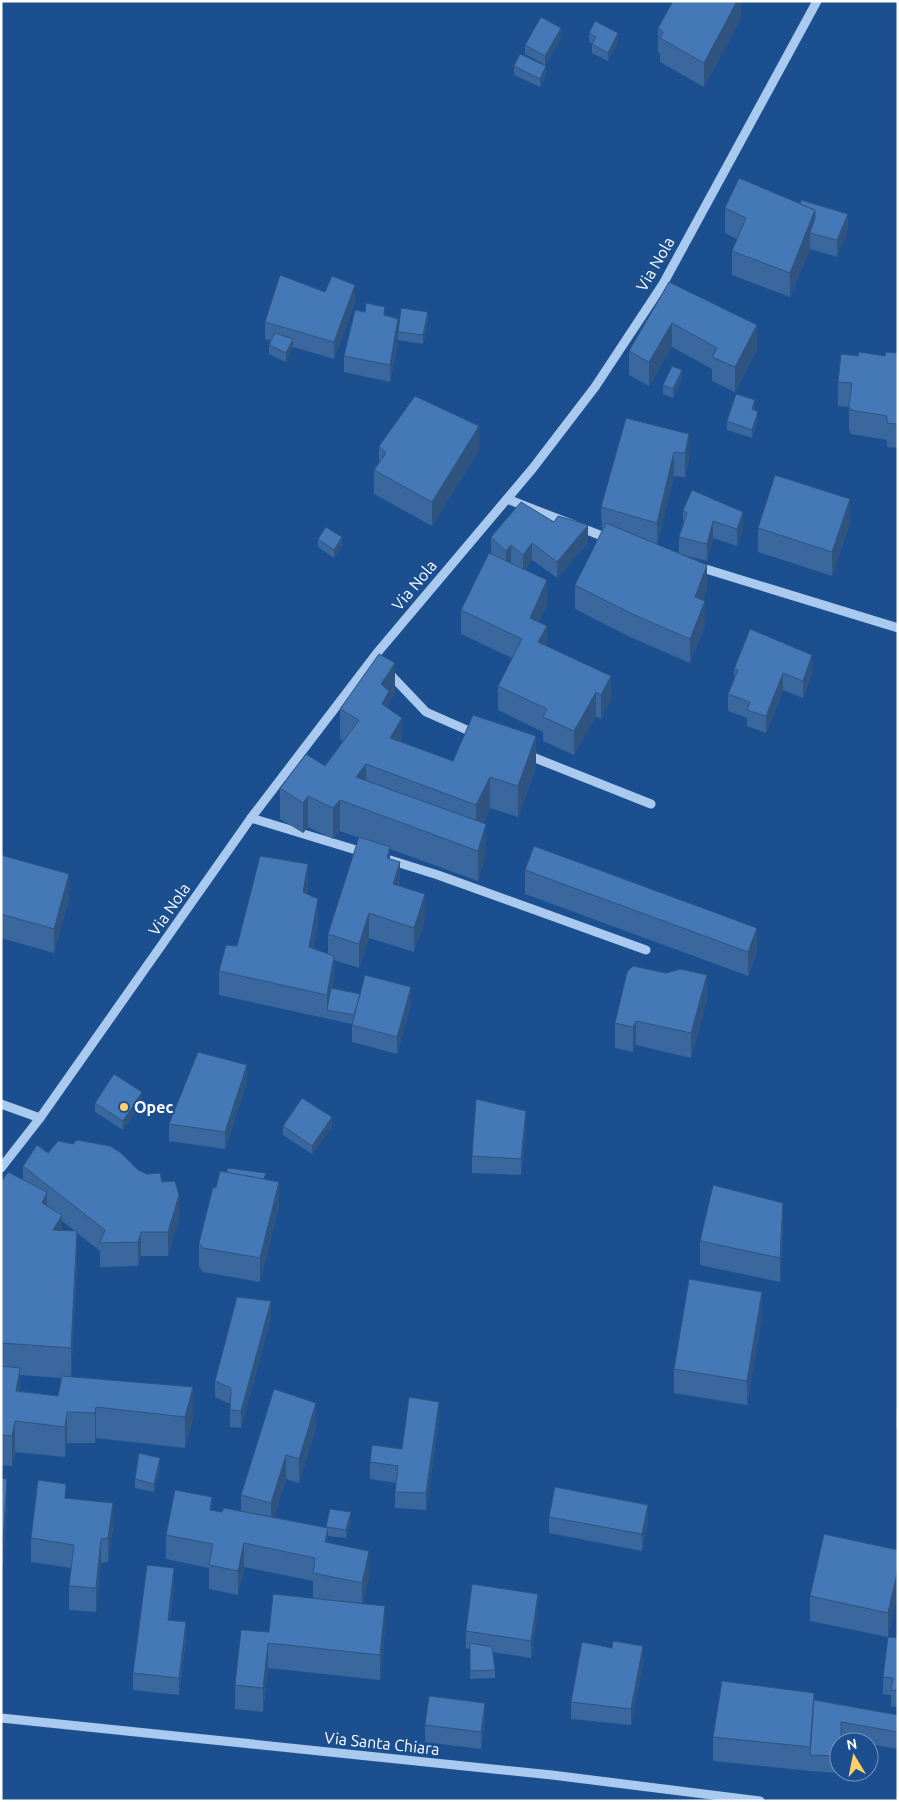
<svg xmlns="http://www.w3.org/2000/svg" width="899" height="1802" viewBox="0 0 899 1802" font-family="Ubuntu,sans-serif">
<rect width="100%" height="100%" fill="#1b4f8f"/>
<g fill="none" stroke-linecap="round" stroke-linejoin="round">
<g stroke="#a9c9ee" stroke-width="9">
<path d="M507 499 610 539"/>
<path d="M696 566 898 628"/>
<path d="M388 672 426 712 476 734"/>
<path d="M525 754 651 804"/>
<path d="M251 818 366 853"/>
<path d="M390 860 438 875 646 950"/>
<path d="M1 1104 40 1118"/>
<path d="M1 1168 40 1118 251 818 377 653 533 468 595 387 663 284 817 1"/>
<path d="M1 1718 552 1775 760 1801"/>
</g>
</g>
<g fill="#3a679d" fill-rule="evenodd">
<path d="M741 1V18L704 87 660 62V53L658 52V28Z"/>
<path d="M589 33 618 42 608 61 592 53V44L589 42Z"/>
<path d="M561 37 545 65 525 54V45Z"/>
<path d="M514 66 546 75 540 87 514 75Z"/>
<path d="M725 208 848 231 837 257 810 249 790 297 732 275V251L737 239 725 233Z"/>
<path d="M669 282 757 349 735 392 712 381V369L672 347 649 386 629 375V351Z"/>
<path d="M325 292 355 302 334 359 293 347 286 362 269 354V345L272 341 265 339V322Z"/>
<path d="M365 312 385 316 398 327 428 320 423 344 398 340 390 382 344 372V356Z"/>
<path d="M898 353V448L887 447V440L851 434 849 429V407L838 406V382L858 356H885Z"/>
<path d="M682 379 673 398 663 394V385Z"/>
<path d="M755 409V410L758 420 752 438 727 430V421Z"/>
<path d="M689 434V458L685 477 674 476 657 544 679 554V537L683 525V510L743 529 737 546 713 538 707 561 682 555 707 589 702 600 705 625 690 663 630 637 575 609V585L602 532 601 507Z"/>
<path d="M379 446 479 450 432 526 374 494V470L379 464Z"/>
<path d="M554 522 588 542 557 578 532 560 525 570 547 604 539 622 547 646 611 700 601 719 596 716 574 755 543 741V732L498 710V686L512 658 461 634V610L491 554V537Z"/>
<path d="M850 523 832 576 758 552V528Z"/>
<path d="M318 539 342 546 334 558 318 547Z"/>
<path d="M734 669 812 672 803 698 783 690 766 733 747 726V718L728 711V694L734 679Z"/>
<path d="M395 693 389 702V708L402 743 453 761 536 767 518 817 490 808 483 823 486 854 478 881 390 849V859L400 886 425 919 414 952 369 938 359 968 334 960V980L332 988 411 1003 397 1054 352 1042V1024L219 995V971L237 946 308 888 307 894 318 923 313 949 328 954V934L359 838 340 831 333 839 308 827 303 833 280 819V788L325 766 343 741 340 739V709Z"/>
<path d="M1 855 69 898 54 953 1 938Z"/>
<path d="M525 870 757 952 748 976 525 894Z"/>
<path d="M707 999 691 1058 636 1045 633 1052 615 1048V1023Z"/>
<path d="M247 1082 225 1149 169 1141V1124Z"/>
<path d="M142 1101 123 1130 95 1112V1103Z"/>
<path d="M283 1126H332L312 1154 283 1135Z"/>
<path d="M526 1128 521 1175 472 1173V1156Z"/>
<path d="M48 1153 138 1170 162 1182 179 1219 168 1256H141L138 1266 100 1267V1251L77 1233V1262L71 1377 193 1417 185 1448 96 1438 95 1443H67L65 1457 15 1452 12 1466 1 1465V1182L23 1180V1166ZM62 1221 75 1231 62 1230ZM20 1375 61 1378 58 1396 20 1391Z"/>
<path d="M266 1180 279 1206 260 1282 203 1272 199 1267V1243L216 1188Z"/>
<path d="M783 1228 780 1282 700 1265V1241Z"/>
<path d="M762 1316 747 1405 674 1393V1369Z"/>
<path d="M271 1317 241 1428 230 1427V1404L215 1397V1381Z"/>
<path d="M898 1405V1427H896V1410Z"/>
<path d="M439 1418 426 1510 395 1508V1492L396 1483 370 1479V1462L402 1449Z"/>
<path d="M316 1427 299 1483 286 1479 274 1517 326 1528 330 1509 351 1521 346 1538 328 1536V1543L369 1575 363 1603 385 1630 380 1680 268 1668 263 1712 235 1709V1685L269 1632 318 1599 313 1598V1581L244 1567 238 1595 209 1589V1568L166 1559V1535L212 1510 222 1512 241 1511V1495Z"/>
<path d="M160 1466 154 1492 135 1488V1479Z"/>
<path d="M1 1478 7 1503 3 1566H1Z"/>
<path d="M66 1498 113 1527 108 1562 101 1563 96 1612 69 1610V1586L71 1568 31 1562V1538Z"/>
<path d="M549 1517 648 1522 642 1551 549 1533Z"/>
<path d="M898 1550V1593L888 1637 810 1621V1596Z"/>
<path d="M174 1585 170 1620 186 1638 179 1695 133 1690V1673Z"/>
<path d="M538 1611 531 1658 493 1652 495 1670V1678L470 1679V1649L466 1648V1631Z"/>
<path d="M898 1638V1707L891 1706V1695L883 1694V1677Z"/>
<path d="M643 1663 631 1725 571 1719V1702Z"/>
<path d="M814 1700 898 1715V1749L869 1744V1742H860L841 1739V1742H839V1772H840V1773L810 1771 713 1761V1737Z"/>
<path d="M485 1719 481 1749 425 1742V1725Z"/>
</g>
<g fill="#305480">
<path d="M737 1H741V18L704 87V63Z"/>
<path d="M561 28V37L545 65V56Z"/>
<path d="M618 33V42L608 61V53Z"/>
<path d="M546 66V75L540 87V79Z"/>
<path d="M815 210V234L810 233V249L790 297V273Z"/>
<path d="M848 214V231L837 257V240Z"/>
<path d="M355 285V302L334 359V342Z"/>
<path d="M428 312V320L423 344V335Z"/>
<path d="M398 319V340L390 382V365Z"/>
<path d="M672 323V347L649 386V362Z"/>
<path d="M757 325V349L735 392V367Z"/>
<path d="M293 339V348L286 362V353Z"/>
<path d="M682 370V379L673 398V389Z"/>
<path d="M755 400V409L752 418V409Z"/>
<path d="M758 412V420L752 438V430Z"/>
<path d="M479 426V450L432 526V502Z"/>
<path d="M689 434V458L685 477V453Z"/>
<path d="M674 452V476L657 547V523Z"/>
<path d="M850 499V523L832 576V552Z"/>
<path d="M743 512V529L737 546V529Z"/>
<path d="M713 521V538L707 561V544Z"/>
<path d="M588 525V542L557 578V562Z"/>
<path d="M342 537V546L334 558V550Z"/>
<path d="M532 543V560L523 572V555Z"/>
<path d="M511 545V561L506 568V551Z"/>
<path d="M707 565V589L695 621V597Z"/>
<path d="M547 580V604L530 643V618Z"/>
<path d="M705 601V625L690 663V639Z"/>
<path d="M547 626V650L538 642Z"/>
<path d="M812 655V672L803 698V681Z"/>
<path d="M395 663V693L389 702V721L382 734 381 684Z"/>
<path d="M783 673V690L766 733V716Z"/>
<path d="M611 676V700L601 719V695Z"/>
<path d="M596 692V716L574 755V731Z"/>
<path d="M402 718V748L390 738Z"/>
<path d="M536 736V767L518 817V786Z"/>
<path d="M366 764V794L356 808V777Z"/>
<path d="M490 777V808L476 836V805Z"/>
<path d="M308 796V827L303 833V803Z"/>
<path d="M340 800V831L333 839V808Z"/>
<path d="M486 824V854L478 881V851Z"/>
<path d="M390 847V871L387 858Z"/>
<path d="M400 862V887L393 884Z"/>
<path d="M308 864V888L303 916V892Z"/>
<path d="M69 874V898L54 953V929Z"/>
<path d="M425 894V919L414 952V928Z"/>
<path d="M318 899V923L309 971V947Z"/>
<path d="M369 913V938L359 968V944Z"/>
<path d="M757 928V952L748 976V952Z"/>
<path d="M334 956V980L329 1010H327V995Z"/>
<path d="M707 975V999L691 1058V1033Z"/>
<path d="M411 987V1003L397 1054V1037Z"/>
<path d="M636 1021V1045L633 1052V1027Z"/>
<path d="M247 1065V1082L225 1149V1132Z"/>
<path d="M142 1092V1101L123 1130V1121Z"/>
<path d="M526 1111V1128L521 1175V1159Z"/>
<path d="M332 1117V1126L312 1154V1146Z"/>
<path d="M279 1182V1206L260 1282V1258Z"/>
<path d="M47 1192V1223L42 1203Z"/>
<path d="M179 1195V1219L168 1256V1232Z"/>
<path d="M783 1203V1228L780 1282V1258Z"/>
<path d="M62 1215V1245L53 1230Z"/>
<path d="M77 1231V1262L71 1378V1348Z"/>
<path d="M141 1232V1256L138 1266V1242Z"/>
<path d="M762 1292V1316L747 1405V1381Z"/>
<path d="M271 1301V1317L241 1428V1411Z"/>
<path d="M20 1368V1398L16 1391Z"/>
<path d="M193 1387V1417L185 1448V1417Z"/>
<path d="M439 1402V1418L426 1510V1493Z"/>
<path d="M316 1403V1427L299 1483V1459Z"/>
<path d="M96 1407V1438L95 1443V1413Z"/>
<path d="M67 1412V1443L65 1457V1427Z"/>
<path d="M15 1421V1452L12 1466V1436Z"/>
<path d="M286 1455V1479L271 1528V1503Z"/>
<path d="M160 1458V1466L154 1492V1484Z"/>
<path d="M7 1479V1503L3 1566V1542Z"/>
<path d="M212 1497V1521L210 1510Z"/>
<path d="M113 1503V1527L108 1562V1538Z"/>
<path d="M648 1505V1522L642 1551V1534Z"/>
<path d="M351 1512V1521L346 1538V1530Z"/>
<path d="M328 1528V1552L325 1542Z"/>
<path d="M101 1539V1563L96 1612V1588Z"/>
<path d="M244 1543V1567L238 1595V1571Z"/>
<path d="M369 1551V1575L362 1607V1583Z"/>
<path d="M174 1568V1585L168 1636V1620Z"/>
<path d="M898 1569V1593L888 1637V1613Z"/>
<path d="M538 1594V1611L531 1658V1641Z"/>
<path d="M385 1606V1630L380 1680V1655Z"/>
<path d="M186 1622V1638L179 1695V1678Z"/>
<path d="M268 1643V1668L263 1712V1688Z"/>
<path d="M643 1646V1663L631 1725V1709Z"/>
<path d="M485 1703V1719L481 1749V1732Z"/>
</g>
<g fill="#4478b7" stroke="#305480">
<path d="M673 1H737L704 63 660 38 663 32 658 28Z"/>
<path d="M541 17 561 28 545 56 525 45Z"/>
<path d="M595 21 618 33 608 53 592 44 596 37 589 33Z"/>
<path d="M520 54 546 66 540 79 514 66Z"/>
<path d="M739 178 815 210 790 273 732 251 746 218 725 208Z"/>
<path d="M801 200 848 214 837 240 810 233 815 218V210L800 204Z"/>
<path d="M280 275 325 292 332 276 355 285 334 342 265 322Z"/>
<path d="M669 282 757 325 735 367 712 357 717 348 672 323 649 362 629 351Z"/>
<path d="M366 303 385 307 384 315 398 319 390 365 344 356 355 310 365 312Z"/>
<path d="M401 308 428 312 423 335 398 332Z"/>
<path d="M275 333 293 339 286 353 269 345Z"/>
<path d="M859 352 885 356 886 352 898 353V424L887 423V416L851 410 849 405 852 383 838 382 841 354 858 356Z"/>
<path d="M672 366 682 370 673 389 663 385Z"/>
<path d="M736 394 755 400 752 409 758 412 752 430 727 421Z"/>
<path d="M415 396 479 426 432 502 374 470 386 453 379 446Z"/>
<path d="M626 418 689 434 685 453 674 452 657 523 601 507Z"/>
<path d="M775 475 850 499 832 552 758 528Z"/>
<path d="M692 490 743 512 737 529 713 521 707 544 679 537 687 513 683 510Z"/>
<path d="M521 502 554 522 558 516 588 525 557 562 532 543 523 555 511 545 506 551 491 537Z"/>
<path d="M606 523 707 565 695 597 705 601 690 639 630 613 575 585Z"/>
<path d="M326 527 342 537 334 550 318 539Z"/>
<path d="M489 553 547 580 530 618 547 626 538 642 611 676 601 695 596 692 574 731 543 717 547 709 498 686 522 639 461 610Z"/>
<path d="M750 629 812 655 803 681 783 673 766 716 747 710 750 702 728 694 738 670 734 669Z"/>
<path d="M379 654 395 663 381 684 389 691 382 704 402 718 390 738 453 761 473 715 536 736 518 786 490 777 476 805 366 764 356 777 486 824 478 851 340 800 333 808 308 796 303 803 280 788 306 754 325 766 359 720 340 709Z"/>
<path d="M359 837 390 847 387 858 400 862 393 884 425 894 414 928 369 913 359 944 328 934Z"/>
<path d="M534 846 757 928 748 952 525 870Z"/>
<path d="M1 855 69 874 54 929 1 914Z"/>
<path d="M260 856 308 864 303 892 318 899 309 947 334 956 327 995 219 971 226 945 237 946Z"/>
<path d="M633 966 666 973 680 969 707 975 691 1033 636 1021 633 1027 615 1023 627 972Z"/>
<path d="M365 975 411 987 397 1037 352 1025Z"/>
<path d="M331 988 360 994 354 1015 327 1010Z"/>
<path d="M198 1052 247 1065 225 1132 169 1124Z"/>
<path d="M114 1074 142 1092 123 1121 95 1103Z"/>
<path d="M302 1098 332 1117 312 1146 283 1126Z"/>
<path d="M476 1099 526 1111 521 1159 472 1156Z"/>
<path d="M77 1140 110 1146 121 1153 138 1170 147 1174 160 1173 162 1182 175 1181 179 1195 168 1232H141L138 1242 100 1243 105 1230 23 1166 37 1145 48 1153 58 1141 73 1144Z"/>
<path d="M227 1168 266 1173 264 1179 227 1173Z"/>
<path d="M220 1171 279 1182 260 1258 203 1248 199 1243 213 1187 216 1188Z"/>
<path d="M8 1172 47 1192 42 1203 62 1215 53 1230 77 1231 71 1348 1 1343V1182Z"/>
<path d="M713 1185 783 1203 780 1258 700 1241Z"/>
<path d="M689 1279 762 1292 747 1381 674 1369Z"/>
<path d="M237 1297 271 1301 241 1411 230 1410 231 1388 215 1381Z"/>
<path d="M1 1366 20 1368 16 1391 58 1396 62 1376 193 1387 185 1417 96 1407 95 1413 67 1412 65 1427 15 1421 12 1436 1 1435Z"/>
<path d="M274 1389 316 1403 299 1459 286 1455 271 1503 241 1495Z"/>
<path d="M409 1397 439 1402 426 1493 395 1492 398 1466 370 1462 372 1445 402 1449Z"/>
<path d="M139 1453 160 1458 154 1484 135 1479Z"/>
<path d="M1 1478 7 1479 3 1542H1Z"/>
<path d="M38 1480 66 1484 65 1498 113 1503 108 1538 101 1539 96 1588 69 1586 74 1545 31 1538Z"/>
<path d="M555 1487 648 1505 642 1534 549 1517Z"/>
<path d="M175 1490 212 1497 210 1510 222 1512 224 1508 328 1528 325 1542 369 1551 362 1583 313 1573 315 1558 244 1543 238 1571 209 1565 213 1544 166 1535Z"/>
<path d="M330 1509 351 1512 346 1530 326 1527Z"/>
<path d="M824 1534 898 1550V1569L888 1613 810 1596Z"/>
<path d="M147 1565 174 1568 168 1620 186 1622 179 1678 133 1673Z"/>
<path d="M472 1584 538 1594 531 1641 466 1631Z"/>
<path d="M273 1594 385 1606 380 1655 268 1643 263 1688 235 1685 241 1630 269 1632Z"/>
<path d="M888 1637 898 1638V1691L891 1690 893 1678 883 1677Z"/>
<path d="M613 1641 643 1646 631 1709 571 1702 582 1642 612 1648Z"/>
<path d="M470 1643 492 1647 495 1670 470 1671Z"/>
<path d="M722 1681 814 1693 810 1747 713 1737Z"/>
<path d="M429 1696 485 1703 481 1732 425 1725Z"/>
<path d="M814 1700 898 1715V1732L841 1722V1742H839V1756L810 1755Z"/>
</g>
<circle fill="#ffd166" stroke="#1b4f8f" stroke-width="2" cx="124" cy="1107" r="5"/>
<g text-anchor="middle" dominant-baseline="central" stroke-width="4" stroke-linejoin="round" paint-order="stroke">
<g font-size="16" fill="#fff" stroke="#1b4f8f">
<text transform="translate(655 264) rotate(-60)">Via Nola</text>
<text transform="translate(414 585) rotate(-50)">Via Nola</text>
<text transform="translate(169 909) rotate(-55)">Via Nola</text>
<text transform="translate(382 1743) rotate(6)">Via Santa Chiara</text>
</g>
<g font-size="16" font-weight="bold" fill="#fff" stroke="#1b4f8f" text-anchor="start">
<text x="134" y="1107">Opec</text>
</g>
</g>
<rect width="899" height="1802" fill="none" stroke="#ffffff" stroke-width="5"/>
<g transform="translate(854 1757) rotate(350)"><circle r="24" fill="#1b4f8f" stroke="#7695bc"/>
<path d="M0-4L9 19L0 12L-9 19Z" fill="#ffd166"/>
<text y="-8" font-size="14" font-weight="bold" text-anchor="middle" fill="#ffffff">N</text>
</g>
</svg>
